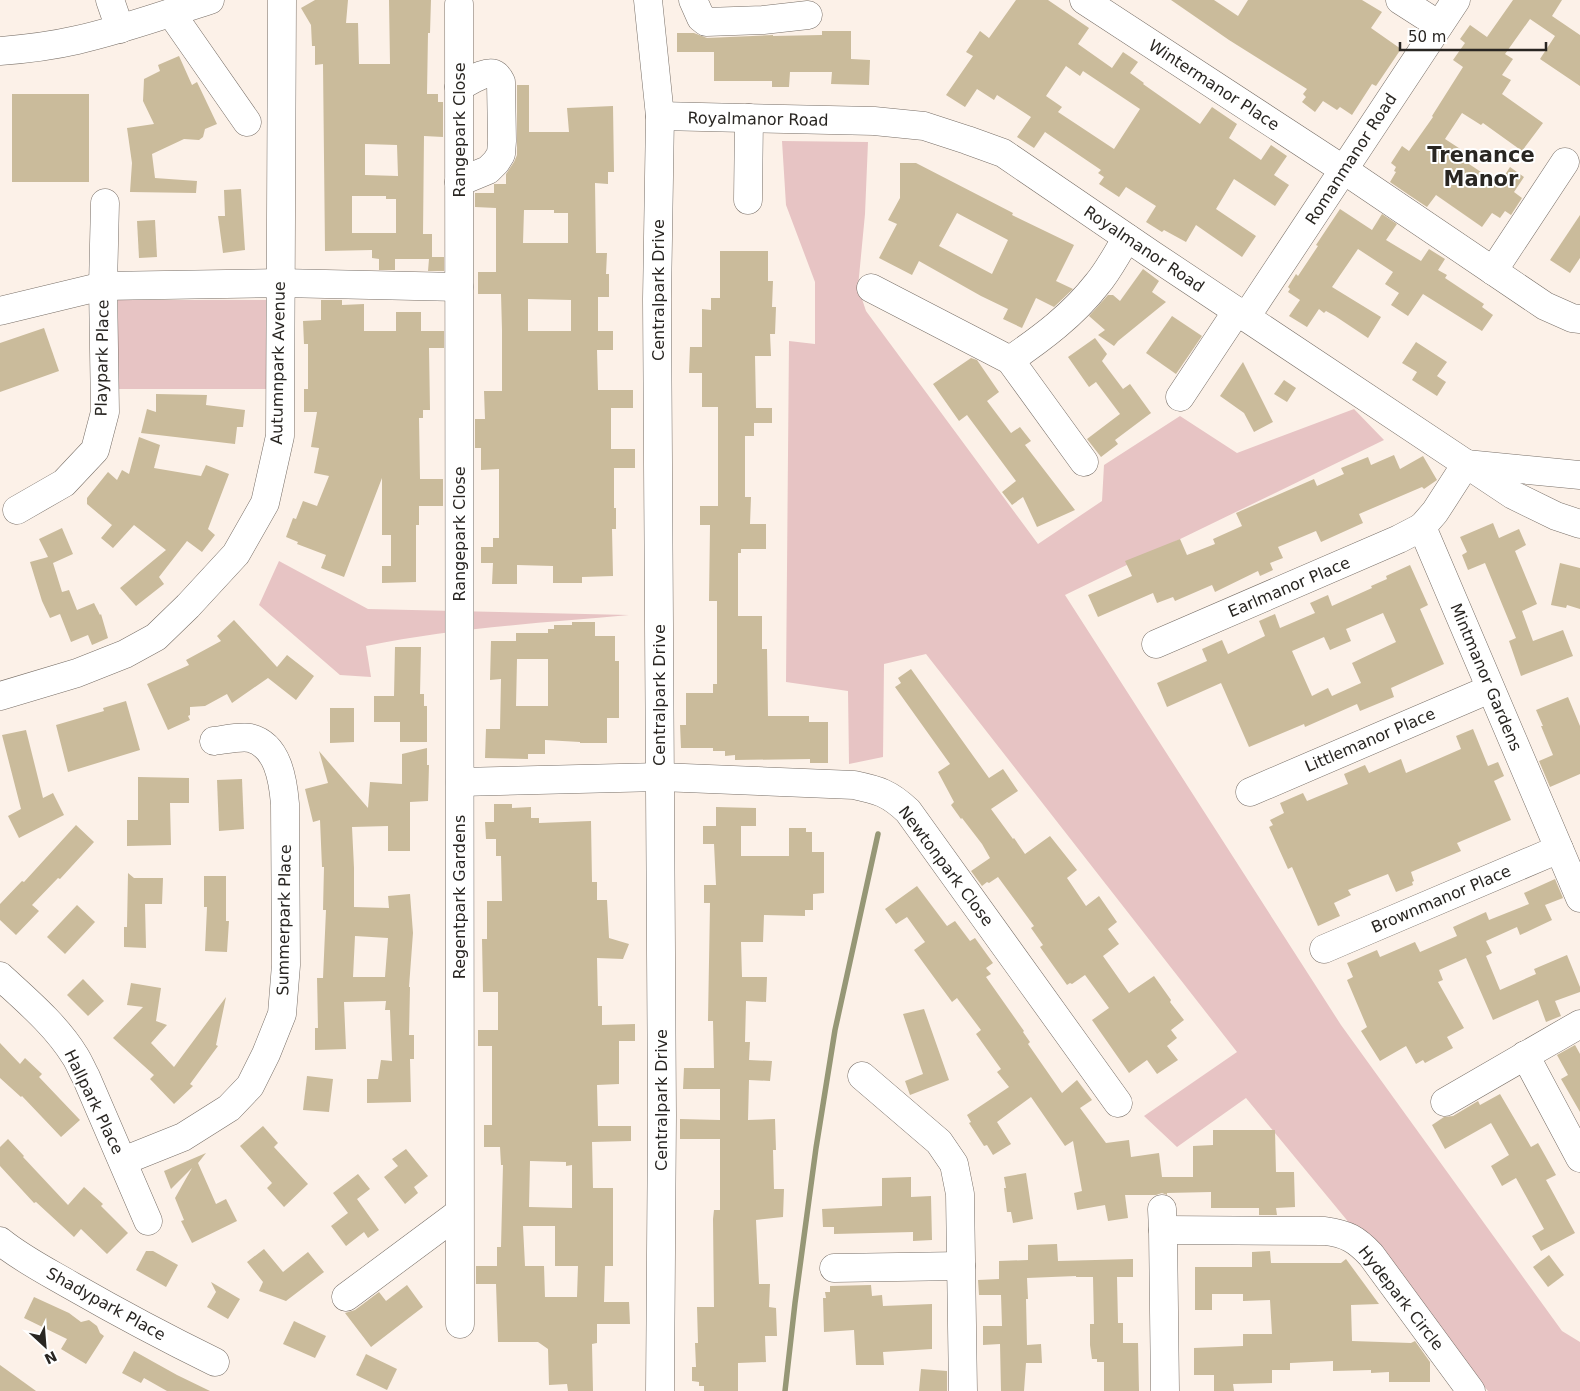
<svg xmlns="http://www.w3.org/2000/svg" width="1580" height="1391" viewBox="0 0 1580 1391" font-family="'DejaVu Sans',sans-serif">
<rect width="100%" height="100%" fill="#fcf1e8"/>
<g fill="#e7c4c4">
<path d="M782 141 868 142 865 214 858 287 866 311 1038 544 1102 501 1104 465 1180 416 1237 453 1354 409 1384 440 1065 595 1341 1025 1562 1331 1580 1342V1391H1488L1246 1098 1177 1147 1144 1116 1237 1052 926 654 884 664 883 757 849 764 848 691 786 682 789 341 815 344V282L786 205Z"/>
<rect x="118" y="300" width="150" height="89"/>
<path d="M279 561 368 609 629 615C541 623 453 628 366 646L371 677 340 675 259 605Z"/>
</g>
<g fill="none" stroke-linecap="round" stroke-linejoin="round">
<path stroke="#969776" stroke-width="5.5" d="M785 1391 795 1303 816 1148 835 1030 878 834"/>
</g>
<g fill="#cabb9b" fill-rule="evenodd">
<path d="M315 0H348L346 23H358L359 64H390L389 0H431L430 33H428L427 94H438V102H443V137L424 136 423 234H432V257H444V271H428L429 259H395V270H379V259L372 258V250L325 251 323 64 315 65V46H312L311 25 301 8ZM365 144 397 145 398 176 365 175ZM352 196H386V199H396V233H352Z"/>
<path d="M1016 0H1048L1089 28 1078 44 1112 68 1123 52 1138 62 1130 73 1144 83 1143 84 1200 124 1212 107 1237 124 1229 138 1261 160 1271 145 1287 156 1274 175 1289 185 1275 206 1234 179 1216 209 1256 236 1242 257 1196 225 1186 242 1164 230 1162 232 1146 222 1156 206 1126 187 1119 197 1099 184 1104 177 1098 173 1101 170 1045 132 1034 148 1017 137 1031 117 997 95 994 100 977 89 965 107 946 95 973 56 966 52 980 31 989 38ZM1066 66 1080 76 1083 71 1140 109 1114 149 1058 112 1062 107 1046 96Z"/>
<path d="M1171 0H1214L1238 16 1248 0H1362L1382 12 1371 28 1401 49 1376 86 1372 84 1352 115 1340 107 1337 110 1323 101 1315 112 1302 102 1306 97 1303 94 1307 89 1229 40Z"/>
<path d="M1513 0H1562L1552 16 1580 35V86L1540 59 1555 36 1530 19 1505 54 1513 59 1502 75 1511 80 1502 94 1543 123 1522 151 1483 123 1481 125 1462 113 1445 139 1465 152 1460 158 1499 184 1510 167 1524 177 1514 192 1522 198 1511 215 1505 211 1500 218 1492 213 1482 227 1436 195 1427 207 1409 195 1390 182 1396 172 1394 171 1396 167 1391 163 1402 146 1409 151 1433 117 1432 116 1463 67 1453 60 1465 43 1460 39 1470 25 1487 37Z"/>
<path d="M822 31H851V59L870 60 869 85 831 84 832 72H790L789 87H772V81H714V52H677V33H694L707 38 773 35V36L822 35Z"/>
<path d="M179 56 192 85 197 82 217 124 205 129 203 137 199 140 184 139 152 154 155 178 197 181 196 193 130 192 132 163 127 128 154 124 143 101 144 79 160 71 158 65Z"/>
<path d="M517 85H529V132H569L567 108 613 106 614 172H608V184L595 183 596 253H607L606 274H609V297H598V331H613V350H597L598 390H633V408H611V449H635V468H614V508H616V529H612L613 576 582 577V583H553V566L517 565V584H492L493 563H481V547H493V538H499V469L481 470V448H475V419H485L484 391H502V330L501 294H478V272H496V208L475 207V193H494V184H506V174L514 162 517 155ZM524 210H554V213H568V243H523ZM528 299 571 300V331H528Z"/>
<rect x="12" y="94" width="77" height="88"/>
<path d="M900 163H916L1013 213 1012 215 1074 245 1056 281 1073 289 1054 307 1036 298 1022 328 1003 319 1008 309 981 296 919 261 912 275 879 258 897 224 888 220 900 198ZM957 213 1008 240 992 274 939 246Z"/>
<path d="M241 189 245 250 223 253 218 216H225L224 190Z"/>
<path d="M1340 209 1372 230 1382 214 1397 224 1386 240 1421 261 1429 249 1445 259 1438 270 1447 275 1445 278 1484 304 1482 307 1493 315 1482 331 1423 294 1408 316 1391 305 1399 293 1385 284 1393 272 1358 249 1332 287 1381 317 1368 338 1335 316 1326 311 1324 313 1319 309 1307 327 1289 316 1300 300 1288 292 1290 289 1288 287 1296 274 1298 276 1318 246 1316 245Z"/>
<path d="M1580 215V258L1570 273 1550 260Z"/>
<path d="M155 220 157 257 139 258 137 221Z"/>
<path d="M720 251H768V281H773L772 307H776L775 334H770L771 356H755L756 408H772V423H754V436H745V497H751L750 524H766V549H741V553H738V616H762V649H767L768 716H809V722H828V763H810V759L735 760V755L725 756V751H713V748H681L680 725H686V693H713V684H717V601H709L710 525H700V506H718V407H702V373H689L690 347H702V309L711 310V298H720Z"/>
<path d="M1143 269 1159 281 1152 292 1166 302 1118 341 1114 346 1098 335 1105 330 1089 316 1108 295H1113L1120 301Z"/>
<path d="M321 300H342V305L364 304V331H396V312H421V331H444V348H429L430 410H423V418H419L420 479H443V506H419V525H416V582L382 583V566H391V535H382V478L344 577 321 568 326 555 297 544 298 542 286 537 293 518 296 519 303 501 317 506 329 476 314 473 319 448 311 447 317 412H304V389H308V344H304L303 321 321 320Z"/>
<path d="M1172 316 1202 336 1176 374 1146 353Z"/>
<path d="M44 328 59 371 0 392V343Z"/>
<path d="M1095 338 1107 354 1102 361 1123 389 1130 384 1151 413 1115 440 1118 444 1101 457 1087 439 1120 414 1096 382 1089 387 1068 357Z"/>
<path d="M1416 342 1447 362 1437 376 1446 382 1437 396 1412 380 1417 372 1402 363Z"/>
<path d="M971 358 977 360 999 392 987 401 1011 433 1020 427 1031 441 1025 445 1075 510 1037 527 1023 497 1012 505 1002 492 1016 481 967 415 959 421 933 384Z"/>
<path d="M1243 362 1273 422 1254 432 1244 413 1220 396Z"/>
<path d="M1284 380 1296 388 1287 402 1274 394Z"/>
<path d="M156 394 207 395 206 405 245 410 243 427H237L235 444 141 433 147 409 156 412Z"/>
<path d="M139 437 160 445 154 468 201 476 206 465 229 474 208 529 215 535 202 552 187 541 159 577 164 584 136 606 120 588 166 550 134 525 113 548 101 538 112 525 87 504V498L108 472 117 480 122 470 129 474Z"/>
<path d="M1394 455 1400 469 1423 456 1437 480 1424 489 1422 487 1359 514 1363 523 1321 542 1316 531 1278 547 1283 558 1270 563 1273 570 1260 576 1258 571 1215 592 1212 585 1175 601 1173 597 1157 603 1153 593 1098 617 1088 595 1132 576 1125 561 1180 539 1187 555 1215 544 1213 539 1242 526 1236 513 1314 479 1317 486 1344 474 1341 468 1368 457 1371 465Z"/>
<path d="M1493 523 1499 538 1519 529 1526 545 1515 551 1537 604 1522 611 1533 641 1563 630 1573 656 1521 676 1509 641 1516 638 1485 563 1468 570 1462 555 1467 552 1460 537Z"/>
<path d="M62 528 73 554 53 563 62 592 69 590 77 610 94 603 100 615 101 614 108 638 92 645 88 635 71 642 60 614 50 618 42 601 30 562 48 557 39 539Z"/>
<path d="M1560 563 1580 568V609L1567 605 1566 608 1551 605Z"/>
<path d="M1410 565 1428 605 1420 609 1444 664 1391 688 1394 697 1360 711 1357 704 1305 727 1304 724 1249 747 1221 683 1167 707 1157 683 1207 661 1202 649 1222 640 1228 654 1265 636 1259 621 1275 614 1280 628 1315 613 1310 603 1328 595 1332 606 1372 588 1371 586 1387 579 1386 576ZM1383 613 1396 642 1352 663 1361 683 1332 696 1328 688 1312 696 1292 651 1324 637 1330 650 1351 641 1346 629Z"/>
<path d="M234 620 277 667 287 655 314 676 296 700 268 678 232 703 227 694 205 706 190 707V715L188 716 190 720 168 730 147 684 189 665 186 660 221 641 217 636Z"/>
<path d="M572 622H595V636H615V661H619V718H607V743H580V742L545 740V754H528V759L485 758 486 729H500L501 679 490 680 491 641H516V633H548V629H554V625H572ZM517 659H548V706H516Z"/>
<path d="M395 647H421L420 694H424V706H427V742H400V722H374V696H394Z"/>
<path d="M911 669 989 778 1003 769 1018 791 991 809 1013 839 1014 838 1025 854 1050 836 1077 870 1067 878 1086 906 1099 896 1117 922 1108 929 1119 944 1103 956 1129 993 1154 976 1171 1000 1170 1002 1184 1020 1171 1030 1177 1038 1167 1046 1178 1060 1157 1074 1147 1060 1129 1073 1092 1020 1109 1008 1085 975 1072 984 1070 983 1067 985 1040 947 1043 945 1031 928 1034 926 998 877 989 883 987 882 982 886 971 871 990 858 982 844 962 818 961 819 951 805 954 802 938 772 950 764 895 687 901 683 898 678Z"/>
<path d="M1568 697 1580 726V774L1550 787 1539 761 1553 755 1541 726H1543L1536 710Z"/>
<path d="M126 701 140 750 68 772 56 725 104 711 103 708Z"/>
<path d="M330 708H354V742L330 743Z"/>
<path d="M1473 729 1488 766 1498 762 1504 776 1494 781 1511 820 1457 843 1461 851 1411 872 1414 881 1412 882 1413 885 1396 892 1388 874 1348 890 1351 895 1334 903 1340 916 1318 926 1292 867 1288 869 1269 827 1273 825 1270 820 1284 813 1280 803 1303 793 1307 801 1348 784 1344 774 1365 765 1369 773 1401 759 1406 773 1461 749 1456 736Z"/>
<path d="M26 730 43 798 53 793 64 815 19 838 8 816 21 809 2 735Z"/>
<path d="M427 748V765H429L428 801 410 802V851H388V826L352 827 354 868V907L389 908 388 896 410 894 413 933 409 987H410L409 1035H414V1059H410L411 1102 367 1103V1079H378L381 1060 392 1061 390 1010H385L386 1001 344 1002 346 1049 315 1050V1028H318L317 978H323L326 910H323L324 867H322L320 820 313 822 305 789 328 783 319 751 368 808 370 782 402 784V754ZM355 936 388 938 385 977H353Z"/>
<path d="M138 777 189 778V803H170L171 845 127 846V820H138Z"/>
<path d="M242 779 244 829 219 831 217 780Z"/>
<path d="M494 804H512V808L531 807V818H539V823L591 821 592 882H597V900H607L609 938 629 944 623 959 597 958 598 1006H602V1025L635 1024V1041H619V1084L597 1085 598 1126H631V1141L592 1142 593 1188H613V1266H605L604 1302H629L630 1324H597V1343L592 1344 593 1391H568L567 1384 549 1385 548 1349 538 1342H498L496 1284H476V1266H497V1247H501L503 1165H501L500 1147H484V1125H492V1046H478V1030H498V992H483L482 939H487V901H502L501 856H496V839H486L485 822H494ZM530 1161 566 1162V1166L572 1165V1208L529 1207ZM523 1226H555V1266H578L577 1297H545L544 1266H525Z"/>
<path d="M716 807 756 808V826H741V856H789V828H806V832H812V852H824V893L813 894V910H805V916L764 915 763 942H741L742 977H767L766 1002 746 1001 745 1042H750L749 1060 772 1061 770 1081 749 1080 748 1120 775 1119 776 1150H773L774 1189H784L783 1217 756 1220 759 1284H770L769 1307 776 1308 777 1336H765L766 1362 738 1363V1391H704V1386H699V1382L692 1381V1367H696L695 1343H698L697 1307H714L713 1219 714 1210H720V1139H680V1119L720 1120V1089H683L684 1068H714L713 1021H708L710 903H704V885H716L714 844H703V826H716Z"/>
<path d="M76 825 94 842 60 879 58 878 32 905 39 911 16 935 0 920V904L22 881 24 882Z"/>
<path d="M128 873 134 878H163L162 904H145L146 948 124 947V927H127Z"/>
<path d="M204 876H226V921H229L227 952 205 951 207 907H204Z"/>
<path d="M1555 879 1563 898 1545 905 1552 920 1520 935 1517 927 1486 941 1492 953 1486 956 1500 990 1536 974 1534 969 1567 955 1580 987V992L1555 1001 1561 1016 1546 1022 1538 1000 1493 1020 1466 958 1439 970 1443 980 1438 982 1464 1028 1447 1037 1453 1048 1425 1063 1423 1060 1416 1064 1406 1046 1380 1061 1361 1031 1367 1027 1347 980 1353 977 1347 963 1377 950 1380 957 1415 942 1420 952 1457 936 1453 927 1486 912 1489 920 1529 904 1524 893Z"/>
<path d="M917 886 947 926 955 921 970 941 975 938 993 963 986 968 991 974 986 977 1024 1031 1023 1032 1030 1042 1028 1044 1062 1093 1077 1080 1092 1100 1080 1108 1106 1143 1129 1140 1131 1157 1159 1153 1162 1177H1193V1146L1213 1145V1130H1275L1276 1172H1294L1295 1207 1276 1208 1277 1215H1259V1208H1211V1192L1167 1193V1195L1162 1193 1156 1195H1125L1128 1218 1108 1221 1105 1205 1077 1210 1074 1193 1082 1191 1073 1141 1065 1146 1031 1097 997 1122 1011 1144 993 1155 987 1145 984 1146 969 1123 971 1122 967 1115 1009 1087 997 1072 1001 1069 976 1034 981 1030 957 998 952 1002 914 950 925 942 907 917 896 924 885 909Z"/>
<path d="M77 905 95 922 65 954 47 937Z"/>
<path d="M83 979 104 1001 88 1016 67 995Z"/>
<path d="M131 983 161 988 156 1021 167 1025 151 1043 174 1067 226 997 216 1045 218 1046 190 1084 193 1086 174 1104 150 1079 154 1075 113 1038 143 1007 127 1005Z"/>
<path d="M924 1009 949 1080 910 1095 905 1081 923 1074 903 1014Z"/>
<path d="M0 1043 20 1064 25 1058 42 1074 39 1077 80 1120 61 1137 22 1096 21 1097 0 1078Z"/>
<path d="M1575 1045 1580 1054V1112L1561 1079 1568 1075 1557 1055Z"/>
<path d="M307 1076 333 1079 329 1112 303 1110Z"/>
<path d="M1500 1094 1531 1147 1538 1143 1556 1175 1546 1180 1575 1233 1541 1251 1532 1236 1544 1229 1516 1178 1502 1186 1491 1166 1509 1155 1491 1123 1445 1149 1432 1125 1444 1117 1453 1116 1478 1101 1480 1105Z"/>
<path d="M263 1126 278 1143 274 1147 308 1184 284 1207 267 1188 272 1183 240 1146Z"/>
<path d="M8 1139 24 1156 23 1157 68 1205 84 1187 103 1204 101 1206 128 1233 107 1254 81 1229 74 1237 36 1202 34 1203 0 1166V1147Z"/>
<path d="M406 1149 428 1176 414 1187 418 1193 405 1204 384 1177 398 1166 392 1159Z"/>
<path d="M206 1153 198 1163 216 1204 226 1199 237 1221 192 1243 181 1221 184 1220 175 1198 192 1168 171 1189 164 1171Z"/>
<path d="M1026 1173 1033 1219 1013 1223 1011 1212H1007L1004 1188H1006L1004 1177Z"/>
<path d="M358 1174 370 1189 357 1199 379 1230 368 1238 364 1232 346 1246 331 1226 348 1213 333 1193Z"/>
<path d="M911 1177V1197L931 1196 932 1240 913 1241V1232L834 1234V1227H823L822 1209 882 1206V1178Z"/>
<path d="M1057 1244 1058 1261 1133 1259V1277H1117L1118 1323H1123V1343H1138L1139 1391H1104V1362H1097V1359H1092L1090 1345V1324H1094L1093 1277H1076V1276L1027 1278 1028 1299H1026L1027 1345 1041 1344 1042 1363H1026L1024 1391H1001L1000 1344 983 1345V1326H1002L1001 1295H979L978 1280 999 1279V1261L1028 1260V1245Z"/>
<path d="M264 1249 283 1272 308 1252 324 1272 286 1301 259 1291 263 1282 247 1262Z"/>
<path d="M146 1251H153L178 1265 166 1287 136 1270Z"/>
<path d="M1270 1251 1271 1263H1341L1346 1259 1379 1304 1351 1305 1352 1341 1411 1343 1415 1341 1430 1362V1382H1389V1372L1371 1373V1370L1333 1371V1361L1290 1363V1370H1272V1383L1233 1384 1234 1391H1214V1375H1194V1348L1243 1346V1334H1272L1270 1300 1243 1301V1294H1212V1310H1195V1267H1252V1252Z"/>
<path d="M1549 1255 1564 1275 1548 1287 1533 1267Z"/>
<path d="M211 1282 240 1299 228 1319 207 1307 216 1292Z"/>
<path d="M407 1285 423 1307 371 1347 345 1313 355 1310 379 1292 386 1301Z"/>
<path d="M871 1285 872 1296 882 1295 883 1306 932 1304V1349L883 1352 884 1365H856L854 1330 824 1332 823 1298H826L825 1292H830V1286Z"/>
<path d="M34 1297 69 1313 81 1322 89 1320 97 1326 100 1333 104 1336 86 1364 61 1349 67 1339 24 1318Z"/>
<path d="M294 1321 326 1336 315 1358 283 1344Z"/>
<path d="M134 1351 177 1375 210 1391H167L144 1378 141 1383 122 1373Z"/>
<path d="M366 1354 397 1369 387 1390 356 1375Z"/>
<path d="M0 1365 36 1391H0Z"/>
<path d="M921 1369 947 1371V1391H919Z"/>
</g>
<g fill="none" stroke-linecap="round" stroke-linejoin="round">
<defs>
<g id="minor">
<path d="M110 0 120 29"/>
<path d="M648 0 660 116 657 299 662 1115 660 1391"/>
<path d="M693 0 701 18 706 22 763 20 808 15"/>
<path d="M1084 0 1344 170 1545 306 1572 318 1580 319"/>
<path d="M1400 0 1439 25"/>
<path d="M459 4 460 1324"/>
<path d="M171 13 247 122"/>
<path d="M0 51C26 49 51 46 77 40 122 30 166 14 210 0"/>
<path d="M459 87C467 83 488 68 496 75 497 76 500 80 501 82L502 141 501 154 496 162 488 170 459 182"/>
<path d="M660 116 874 121 924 126 967 140 1003 153 1151 254 1513 495 1556 516 1580 524"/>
<path d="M748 200 749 118"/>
<path d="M1493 271 1565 162"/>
<path d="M871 288 1010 360 1084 462"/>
<path d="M0 311 103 286 281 283 459 287"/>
<path d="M1246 317 1456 0"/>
<path d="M1010 360C1042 338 1073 315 1097 284 1109 270 1117 253 1127 238"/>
<path d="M1180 397 1237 311"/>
<path d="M1580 475 1466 464 1435 512 1422 527 1580 898"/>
<path d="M17 510 64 483 95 450 105 412 103 286 105 203"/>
<path d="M1156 644 1399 539 1422 527"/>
<path d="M0 696 77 673 125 654 156 637 188 606 236 554 265 503 280 436 282 0"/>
<path d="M460 782 660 777 854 785C878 790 889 793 908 811L1118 1103"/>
<path d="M1250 792 1490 689"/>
<path d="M1324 949 1559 849"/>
<path d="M0 976C26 1000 56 1025 75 1056 79 1062 82 1070 86 1077L148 1221"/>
<path d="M1525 1055 1580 1158"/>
<path d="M862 1076 939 1142 954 1164 960 1194 963 1391"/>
<path d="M1445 1102 1580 1024"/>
<path d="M123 1161 183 1137 229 1108 250 1086 266 1054 282 1014 286 965 285 804C283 780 278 745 250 738 241 736 223 740 214 741"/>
<path d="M1162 1209 1163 1230 1165 1391"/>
<path d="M1163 1230 1325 1231C1347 1234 1356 1239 1371 1255L1471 1391"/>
<path d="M0 1241C22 1259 48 1272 72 1286 119 1313 166 1338 215 1362"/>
<path d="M834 1268 961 1266"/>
<path d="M346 1297 459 1213"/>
</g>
</defs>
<use href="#minor" stroke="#786f67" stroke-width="29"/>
<use href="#minor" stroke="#fff" stroke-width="28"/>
</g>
<g text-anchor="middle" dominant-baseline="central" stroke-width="4" stroke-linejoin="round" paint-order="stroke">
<g font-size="16" fill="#292622" stroke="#fff">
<text transform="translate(1214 85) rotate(33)">Wintermanor Place</text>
<text transform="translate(758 119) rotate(1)">Royalmanor Road</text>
<text transform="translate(459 130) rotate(-90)">Rangepark Close</text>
<text transform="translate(1351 159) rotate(-57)">Romanmanor Road</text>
<text transform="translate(1144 249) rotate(34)">Royalmanor Road</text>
<text transform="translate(658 290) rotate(-90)">Centralpark Drive</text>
<text transform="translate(102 358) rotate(-89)">Playpark Place</text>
<text transform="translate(278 363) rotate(-89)">Autumnpark Avenue</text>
<text transform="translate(459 534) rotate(-90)">Rangepark Close</text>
<text transform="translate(1289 587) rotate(-23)">Earlmanor Place</text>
<text transform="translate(1486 677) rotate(67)">Mintmanor Gardens</text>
<text transform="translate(659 695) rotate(-90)">Centralpark Drive</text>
<text transform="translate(1370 740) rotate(-23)">Littlemanor Place</text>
<text transform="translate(946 866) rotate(53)">Newtonpark Close</text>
<text transform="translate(459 897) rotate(-90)">Regentpark Gardens</text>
<text transform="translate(1441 899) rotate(-23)">Brownmanor Place</text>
<text transform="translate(284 920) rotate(-89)">Summerpark Place</text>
<text transform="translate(661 1100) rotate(-90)">Centralpark Drive</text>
<text transform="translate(94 1102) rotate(64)">Hallpark Place</text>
<text transform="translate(1401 1298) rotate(52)">Hydepark Circle</text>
<text transform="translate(106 1304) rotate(29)">Shadypark Place</text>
</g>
<g font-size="21" font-weight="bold" fill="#292622" stroke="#fff">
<text x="1481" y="155">Trenance<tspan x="1481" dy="24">Manor</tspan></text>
</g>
</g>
<g transform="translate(45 1346) rotate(154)" stroke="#ffffff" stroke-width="4" paint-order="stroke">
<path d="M0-4L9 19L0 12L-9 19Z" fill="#292622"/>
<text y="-8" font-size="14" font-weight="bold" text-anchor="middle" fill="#292622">N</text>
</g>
<path d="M1400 42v8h146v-8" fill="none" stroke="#292622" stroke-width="2.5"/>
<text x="1408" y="42" font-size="15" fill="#292622" stroke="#ffffff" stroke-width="4" paint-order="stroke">50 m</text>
</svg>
